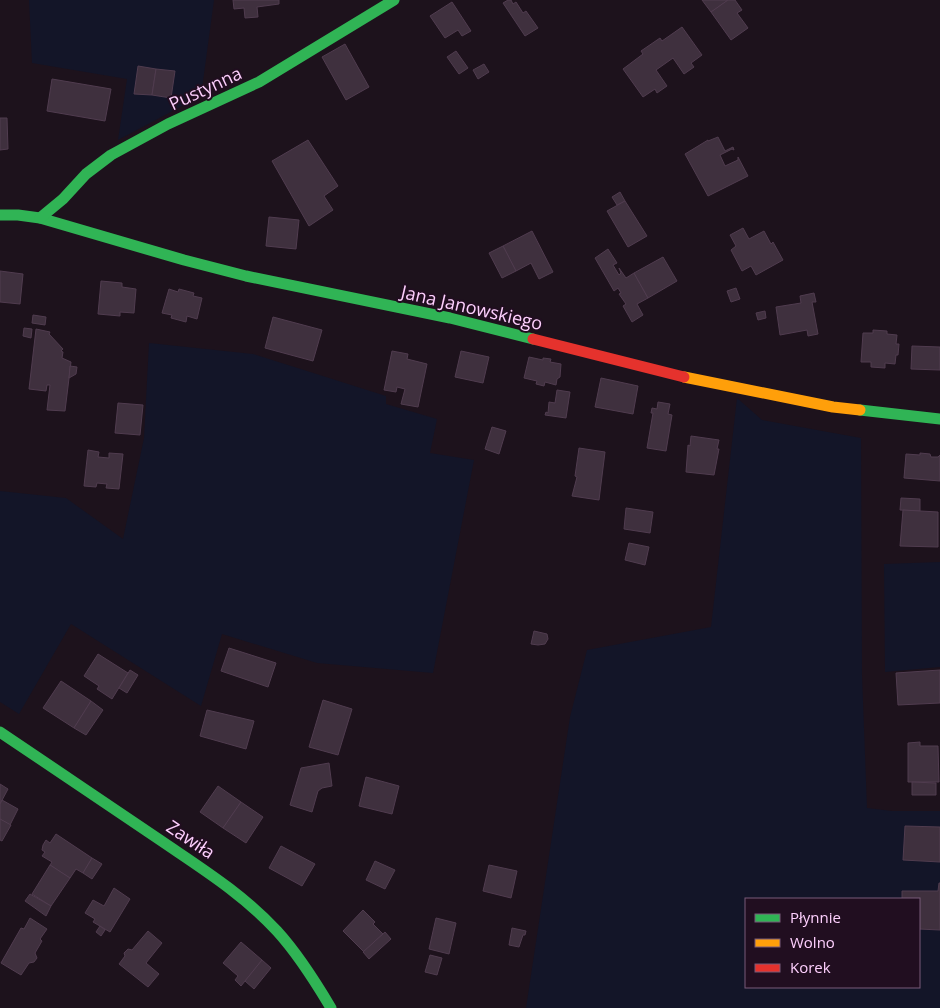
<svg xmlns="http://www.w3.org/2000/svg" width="940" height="1008" viewBox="0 0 940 1008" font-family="'Open Sans',sans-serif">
<rect width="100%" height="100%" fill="#1d121c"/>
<g fill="#131528" fill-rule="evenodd">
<path d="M29 0H214L201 96 118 140 127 79 32 63Z"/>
<path d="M149 343 253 354 386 396V404L437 419 430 453 474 460 433 673 317 663 222 634 201 706 71 624 19 714 0 702V491L66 498 123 539 144 438Z"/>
<path d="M737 398 762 420 861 438 862 675 867 808 892 811H940V1008H526L570 717 587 650 711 627ZM746 899H919V987H746Z"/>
<path d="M940 562V667L885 672 884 564Z"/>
</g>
<g fill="#3f303e" stroke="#503c4f">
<path d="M233 0H279V4L257 7 258 17 245 18 244 8 234 9Z"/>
<path d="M508 0H511L513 4 516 2 523 13 526 11 538 28 525 36 503 3Z"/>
<path d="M702 0H727V1L711 12Z"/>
<path d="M735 0 742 10 737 13 748 28 731 40 711 12 728 0Z"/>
<path d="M452 2 471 31 462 36 458 30 445 38 430 16Z"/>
<path d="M682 27 702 55 691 63 694 67 684 74 673 58 656 70 667 86 657 93 655 89 643 97 623 69 643 54 641 51 660 38 662 41Z"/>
<path d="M345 44 369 87 346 100 322 57Z"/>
<path d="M456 51 468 68 459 74 447 57Z"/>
<path d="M484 64 489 72 478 79 473 70Z"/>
<path d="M138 66 156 69 152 95 134 94Z"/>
<path d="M156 69 175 71 171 98 152 95Z"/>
<path d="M52 79 111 89 105 121 47 111Z"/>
<path d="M0 118H7L8 149 0 150Z"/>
<path d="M718 137 725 151 733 147 734 150 732 149 720 155 725 166 738 160V157L748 176 708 196 685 154 708 140V141Z"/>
<path d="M308 140 338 186 324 196 333 210 309 226 272 161Z"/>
<path d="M620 192 625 201 617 205 612 197Z"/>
<path d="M625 201 647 236 628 247 607 211Z"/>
<path d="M269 217 299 220 296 249 266 246Z"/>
<path d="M743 228 749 239 764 231 771 244 773 242 783 260 756 275 751 266 742 271 731 250 736 246 730 235Z"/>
<path d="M532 231 553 272 539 279 531 263 516 271 503 246Z"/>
<path d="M503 246 516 271 502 278 489 253Z"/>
<path d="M608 249 617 263 613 265 619 275 621 273 619 268 626 278 634 273 648 298 637 304 643 315 632 322 623 306 626 304 619 294 621 293 618 288 614 291 595 258Z"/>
<path d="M663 257 677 281 648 298 634 273Z"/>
<path d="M0 271 23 274 20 304 0 302Z"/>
<path d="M101 281 122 283V287L136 289 134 313 120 312V316L98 314Z"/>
<path d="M736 288 740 299 731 302 727 291Z"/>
<path d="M169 289 178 292 179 289 194 293 193 296 202 298 197 319 187 316 186 322 171 318 172 315 162 313Z"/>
<path d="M814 293 816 302H812L818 334 808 336 807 330 780 335 776 307 801 303 800 296Z"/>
<path d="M765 311 766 318 758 320 756 313Z"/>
<path d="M33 315 46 317 45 325 32 323Z"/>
<path d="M273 317 322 330 313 361 265 348Z"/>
<path d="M24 328 32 329 31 338 23 336Z"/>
<path d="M36 329 50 332 49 334 63 349 61 351 63 352 62 358 71 362 65 411 47 410 50 385H47L46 391 29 389Z"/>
<path d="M873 330 887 331V334L897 335 896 344H899L898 355H896L895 364 885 363V368L871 367V362H861L863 333H873Z"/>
<path d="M912 346 940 347V370L911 369Z"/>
<path d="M392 351 408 354 407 359 427 364 418 407 401 404 405 389 397 387 396 392 384 390Z"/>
<path d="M461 351 489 357 483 383 455 377Z"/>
<path d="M529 357 543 360V358L551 359 550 362 561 364 560 377 557 379 556 385 545 382 544 386 536 384 537 381 524 378Z"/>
<path d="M70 366 77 367 76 374 69 378Z"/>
<path d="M601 378 638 386 633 414 595 407Z"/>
<path d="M557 390 570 392 566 418 545 415 546 412 548 413 549 402 555 403Z"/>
<path d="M658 402 670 404 668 414 672 415 666 451 647 448 653 413H651L652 408 657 409Z"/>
<path d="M118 403 143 405 140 435 115 433Z"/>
<path d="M492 427 506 431 499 454 485 449Z"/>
<path d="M691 436 719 440 717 449H719L714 475 686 472 688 445 690 446Z"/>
<path d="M579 448 605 452 599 500 572 496 577 477 575 476Z"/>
<path d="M88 450 99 452 98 457 109 458V453L123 454 119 489 106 488 107 484 97 483 96 487 84 486Z"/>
<path d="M920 453 930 454 931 457H938L940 455V481L904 478 906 454 920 455Z"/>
<path d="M901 498 920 499V511L900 510Z"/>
<path d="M626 508 653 512 650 533 624 529Z"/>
<path d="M903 510 938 512V547L900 546Z"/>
<path d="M629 543 649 547 645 565 625 560Z"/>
<path d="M534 631 547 634 548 639 545 644 538 645 531 644Z"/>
<path d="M229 648 276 663 268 687 221 671Z"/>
<path d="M98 654 128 673 112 699 97 689 99 686 84 676Z"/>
<path d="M130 670 138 675 127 693 119 688Z"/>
<path d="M940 670V703L898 705 896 673Z"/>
<path d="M61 681 91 701 74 728 43 708Z"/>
<path d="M323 700 352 709 338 755 309 747Z"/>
<path d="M91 701 103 710 86 735 74 728Z"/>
<path d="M207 710 254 721 246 749 200 736Z"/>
<path d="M920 742V746H938L939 782H908V743Z"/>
<path d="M329 763 332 786 322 788 318 791 312 812 290 805 301 768Z"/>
<path d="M366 777 399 786 392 814 359 806Z"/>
<path d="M912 782 936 783V795H912Z"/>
<path d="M0 784 8 789 0 804Z"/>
<path d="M218 786 241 802 223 828 200 812Z"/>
<path d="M2 800 18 809 10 825 0 819V804Z"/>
<path d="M241 802 263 817 246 843 223 828Z"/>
<path d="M0 819 11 825 2 841 0 840Z"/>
<path d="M905 826 940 827V862L903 860Z"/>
<path d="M56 834 92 858 83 873 76 869 70 878 50 865 52 862 42 856 45 852 42 850 43 845 46 840 50 843Z"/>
<path d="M281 846 315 864 302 886 269 868Z"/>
<path d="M92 858 102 864 92 879 83 873Z"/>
<path d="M375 861 395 870 385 889 366 880Z"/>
<path d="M50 865 70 878 51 906 32 894Z"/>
<path d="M489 865 517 871 511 898 483 891Z"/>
<path d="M939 883H940V930L919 929V899H902V891H938Z"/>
<path d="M114 888 130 899 110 932 93 922 95 919 85 913 93 900 104 906Z"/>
<path d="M30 894 51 906 46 916 25 901Z"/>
<path d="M363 910 375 922 373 924 383 934 364 952 343 931Z"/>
<path d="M30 918 47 929 40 939 42 941 35 953 37 958 34 962 29 963 21 975 1 963 21 928 24 929Z"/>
<path d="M436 918 456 923 449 954 429 949Z"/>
<path d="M100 926 105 930 101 936 96 932Z"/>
<path d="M512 928 526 931 525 935H523L519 947 509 945Z"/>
<path d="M148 931 162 943 146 963 159 974 148 987 119 964 125 956 124 953 128 949 132 950Z"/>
<path d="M385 932 391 939 369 959 363 952Z"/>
<path d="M241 942 262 960 241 986 235 980 238 976 223 963Z"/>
<path d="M430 955 442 958 437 975 425 972Z"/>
<path d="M262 960 271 968 254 989 245 981Z"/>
</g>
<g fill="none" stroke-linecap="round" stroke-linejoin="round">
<g stroke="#30b455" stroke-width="11">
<path d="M0 215H18L40 218 184 260 246 276 450 318 533 339"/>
<path d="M40 218 63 199 86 174 111 155 168 124 259 82 394 0"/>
<path d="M860 410 940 419"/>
<path d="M0 732C53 768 107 804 160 840 201 868 243 894 277 931 298 954 315 981 331 1008"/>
</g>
<path stroke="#ff9f0a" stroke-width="11" d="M684 377 833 407 860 410"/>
<path stroke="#e5322d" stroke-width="11" d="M533 339 684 377"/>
</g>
<g text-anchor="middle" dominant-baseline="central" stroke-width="4" stroke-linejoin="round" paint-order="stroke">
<g font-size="18" fill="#fdcffd" stroke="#210e20">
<text transform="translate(205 88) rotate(-25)">Pustynna</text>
<text transform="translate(472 307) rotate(13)">Jana Janowskiego</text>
<text transform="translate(191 839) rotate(34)">Zawiła</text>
</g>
</g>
<rect x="745" y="898" width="175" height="90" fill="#210e20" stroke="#795b78"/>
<rect x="755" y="914" width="25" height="8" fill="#30b455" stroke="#795b78"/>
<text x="790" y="923" font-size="15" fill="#fdcffd">Płynnie</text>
<rect x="755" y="939" width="25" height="8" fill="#ff9f0a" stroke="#795b78"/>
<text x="790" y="948" font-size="15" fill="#fdcffd">Wolno</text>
<rect x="755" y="964" width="25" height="8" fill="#e5322d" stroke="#795b78"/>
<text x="790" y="973" font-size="15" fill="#fdcffd">Korek</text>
</svg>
